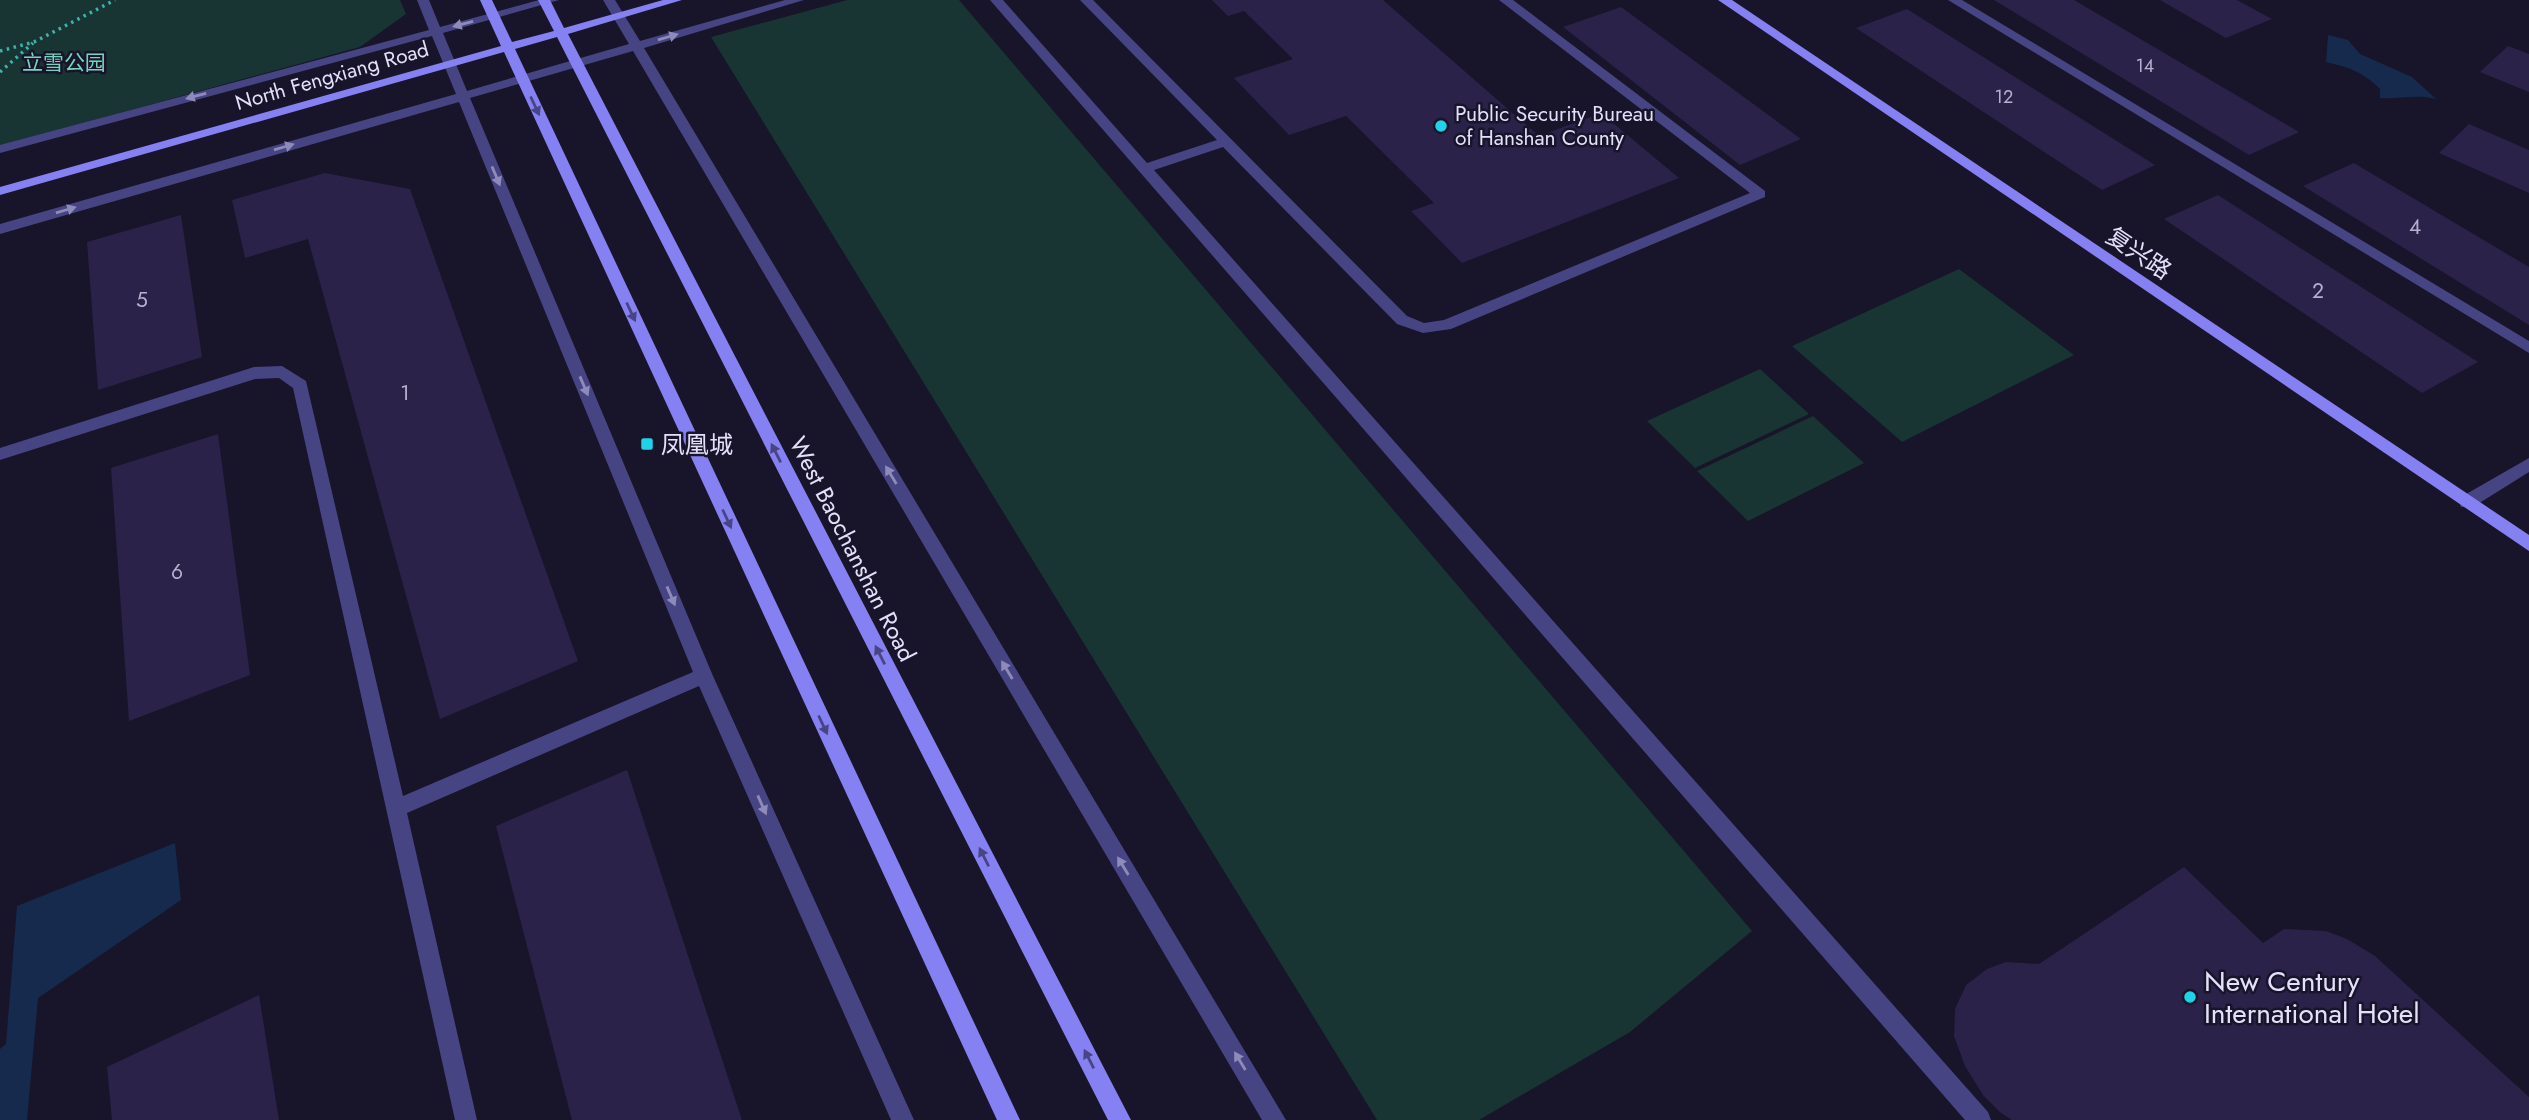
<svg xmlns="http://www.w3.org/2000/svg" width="2529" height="1120" viewBox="0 0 2529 1120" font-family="Jost,'Noto Sans SC',sans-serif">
<rect width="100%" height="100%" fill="#18142a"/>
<g fill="#183433">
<path d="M0 0H400L406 14 360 47 0 146Z"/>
<path d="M847 0H959L1752 931 1630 1032 1479 1120H1377L711 37Z"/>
<path d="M1959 269 2074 355 1902 442 1792 346Z"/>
<path d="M1760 369 1809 414 1695 468 1647 421Z"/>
<path d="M1813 416 1864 463 1748 521 1697 471Z"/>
</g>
<g fill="#152a4d">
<path d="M2328 35 2348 40 2360 54 2412 77 2436 99C2417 94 2400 99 2380 98V89C2363 72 2348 67 2326 62Z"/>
<path d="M175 843 181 900 38 998 27 1120H0V1049L6 1044 17 906Z"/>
</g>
<g fill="#2a2249">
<path d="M1212 0H1383L1539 136 1601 113 1679 178 1462 263 1411 211 1434 203 1346 116 1289 135 1234 78 1293 59 1244 11 1228 16Z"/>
<path d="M1994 0H2074L2299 132 2249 155Z"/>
<path d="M2160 0H2237L2272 19 2226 38Z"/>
<path d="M1621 7 1801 139 1740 165 1563 27Z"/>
<path d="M1907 9 2155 165 2102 190 1856 28Z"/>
<path d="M2508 46 2529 54V92L2480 72Z"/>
<path d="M2469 124 2529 150V193L2439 153Z"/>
<path d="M2354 163 2529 267V325L2303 186Z"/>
<path d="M325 173 410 189 578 661 440 719 308 239 245 258 232 200Z"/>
<path d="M2218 195 2478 362 2422 393 2164 219Z"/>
<path d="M181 215 202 357 98 390 87 242Z"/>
<path d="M218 434 250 675 129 721 111 468Z"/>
<path d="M627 770 742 1120H572L496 826Z"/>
<path d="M2184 867 2263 943 2284 929 2326 931 2347 939 2375 956 2529 1097V1120H2012L2001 1113 1983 1095 1965 1066 1954 1036 1955 1009 1966 985 1987 969 2006 962 2039 964Z"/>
<path d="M259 995 279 1120H112L107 1067Z"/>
</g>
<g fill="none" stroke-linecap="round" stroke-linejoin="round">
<g stroke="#3eb2ac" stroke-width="3.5" stroke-dasharray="2.5 4.5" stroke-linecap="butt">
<path d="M0 51 34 42 115 0"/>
<path d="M0 72 33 43"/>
</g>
<g fill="#474484" fill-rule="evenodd">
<path d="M417 0H429L440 27 539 0H559L443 33 467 91 629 44 603 0H615L640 41 785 0H804L644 48 1286 1120H1262L633 51 470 98 713 676 914 1120H891L699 686 407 813 477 1120H455L293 388 279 378 255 379 0 460V448L254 367 282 366 306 381 403 796 693 672 459 102 0 234V224L456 94 432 36 0 153V145L429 30Z"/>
<path d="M990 0H1003L1147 163 1217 140 1080 0H1093L1407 316 1424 323 1444 320 1750 193 1499 0H1513L1765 191V197L1451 329 1423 333 1397 324 1223 147 1154 170 1988 1112 1991 1120H1965Z"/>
<path d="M1948 0H1962L2529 341V353Z"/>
<path d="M2529 458V472L2473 507H2461L2459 502 2461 497Z"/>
</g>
<g fill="#8581f2" fill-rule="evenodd">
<path d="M480 0H492L512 42 554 31 538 0H550L564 28 663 0H682L568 34 1131 1120H1108L557 37 515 49 1020 1120H997L504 52 0 195V187L501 46Z"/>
<path d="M1718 0H1732L2529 535V551Z"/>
</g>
</g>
<defs><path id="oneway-solid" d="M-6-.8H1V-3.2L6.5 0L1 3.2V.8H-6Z" transform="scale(1.75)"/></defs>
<g fill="#8e8aba">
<use href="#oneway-solid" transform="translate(463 24) rotate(165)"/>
<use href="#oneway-solid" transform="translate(668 37) rotate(-16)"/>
<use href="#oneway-solid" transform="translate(196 96) rotate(165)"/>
<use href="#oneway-solid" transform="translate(284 147) rotate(-16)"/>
<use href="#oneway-solid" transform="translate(496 176) rotate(67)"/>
<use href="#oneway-solid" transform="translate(66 210) rotate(-16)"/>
<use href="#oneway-solid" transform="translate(584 386) rotate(67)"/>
<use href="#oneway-solid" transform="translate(891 475) rotate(-121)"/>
<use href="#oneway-solid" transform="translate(671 596) rotate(67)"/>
<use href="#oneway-solid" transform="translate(1007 670) rotate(-121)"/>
<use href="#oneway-solid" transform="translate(762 805) rotate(66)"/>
<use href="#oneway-solid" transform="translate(1123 866) rotate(-121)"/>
<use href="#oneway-solid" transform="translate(1240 1061) rotate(-121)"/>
</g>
<g fill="#494584">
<use href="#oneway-solid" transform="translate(535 106) rotate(65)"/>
<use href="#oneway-solid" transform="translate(631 312) rotate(65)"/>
<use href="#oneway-solid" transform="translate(776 453) rotate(-117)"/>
<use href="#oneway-solid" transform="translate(727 519) rotate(65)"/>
<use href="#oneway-solid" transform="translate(880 655) rotate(-117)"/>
<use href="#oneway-solid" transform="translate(823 725) rotate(65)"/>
<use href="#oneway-solid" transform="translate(984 857) rotate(-117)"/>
<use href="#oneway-solid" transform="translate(1089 1059) rotate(-117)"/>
</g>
<g fill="#20d2e8" stroke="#18142a" stroke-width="2.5">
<circle cx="1441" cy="126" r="7"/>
<rect x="640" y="437" width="14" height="14" rx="3.5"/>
<circle cx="2190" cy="997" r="7"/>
</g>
<g text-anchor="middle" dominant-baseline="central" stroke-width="5" stroke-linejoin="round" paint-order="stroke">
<g font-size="18" fill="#b6b0cf">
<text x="2145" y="66">14</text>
<text x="2004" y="97">12</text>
</g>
<g font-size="21" fill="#72d6be" stroke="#18142a">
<text x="64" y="63">立雪公园</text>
</g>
<g font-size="21" fill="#e4e0fc" stroke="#18142a">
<text transform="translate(332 76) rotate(-16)">North Fengxiang Road</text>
</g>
<g font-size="21" fill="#e4e0fc" stroke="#18142a" text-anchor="start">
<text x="1455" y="114">Public Security Bureau<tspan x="1455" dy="24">of Hanshan County</tspan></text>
</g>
<g font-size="21" fill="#b6b0cf">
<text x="2415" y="227">4</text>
<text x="2318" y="291">2</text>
<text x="142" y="300">5</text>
<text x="405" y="393">1</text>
<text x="177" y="572">6</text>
</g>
<g font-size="24" fill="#e4e0fc" stroke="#18142a">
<text transform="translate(2139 253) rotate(34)">复兴路</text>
<text transform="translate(853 549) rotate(63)">West Baochanshan Road</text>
</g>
<g font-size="24" fill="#e4e0fc" stroke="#18142a" text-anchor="start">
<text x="661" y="444">凤凰城</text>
</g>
<g font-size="28" fill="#e4e0fc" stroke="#18142a" text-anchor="start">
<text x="2204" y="981">New Century<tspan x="2204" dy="32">International Hotel</tspan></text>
</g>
</g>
</svg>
